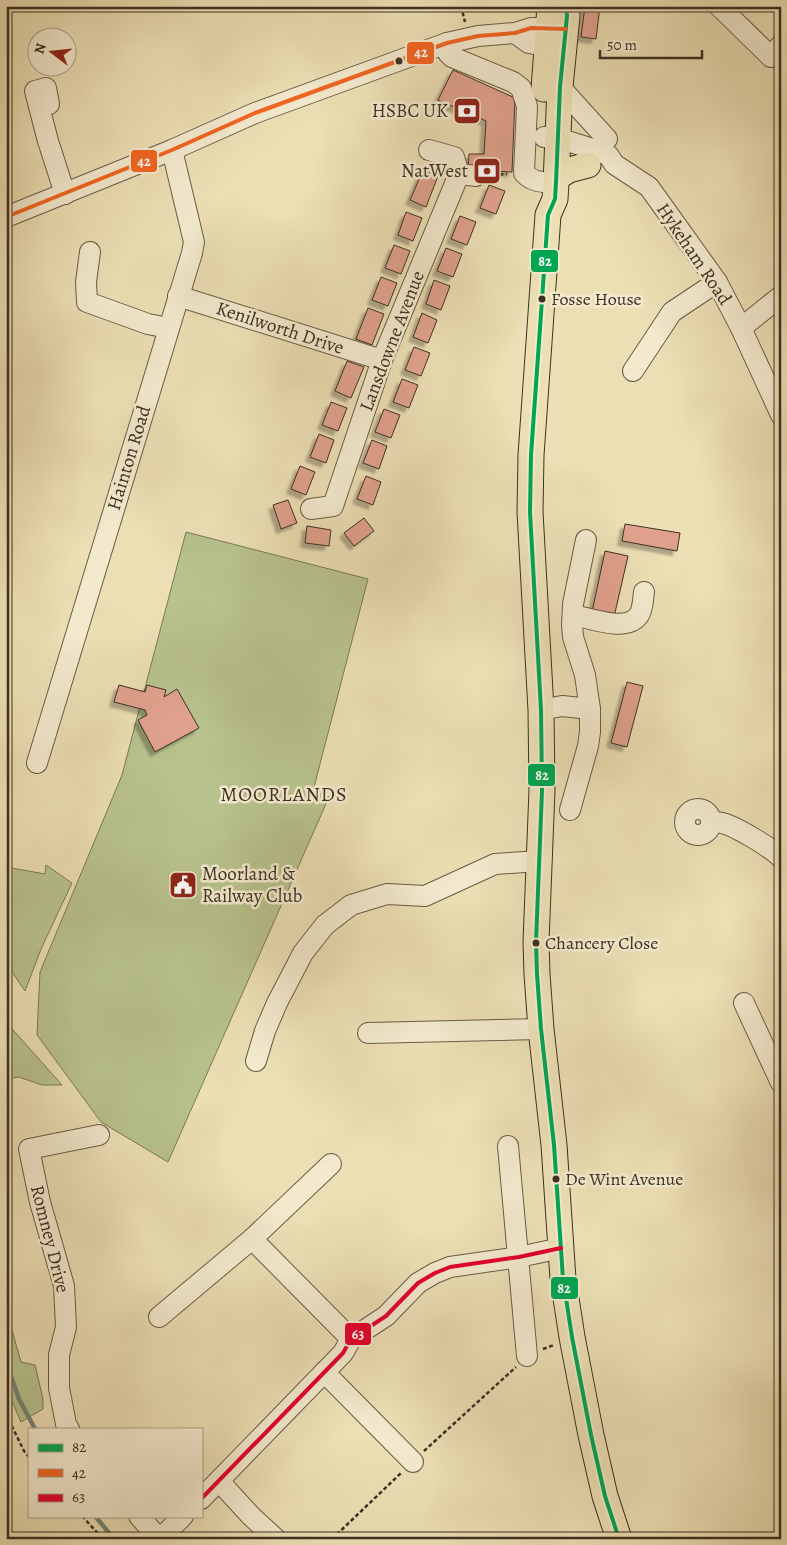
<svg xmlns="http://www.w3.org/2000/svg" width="787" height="1545" viewBox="0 0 787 1545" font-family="Alegreya,serif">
<defs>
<filter id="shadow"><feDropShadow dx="-4.5" dy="4.5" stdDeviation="1" flood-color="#0004"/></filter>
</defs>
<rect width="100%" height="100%" fill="#ecdfb4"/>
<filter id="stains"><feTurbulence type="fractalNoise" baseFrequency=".004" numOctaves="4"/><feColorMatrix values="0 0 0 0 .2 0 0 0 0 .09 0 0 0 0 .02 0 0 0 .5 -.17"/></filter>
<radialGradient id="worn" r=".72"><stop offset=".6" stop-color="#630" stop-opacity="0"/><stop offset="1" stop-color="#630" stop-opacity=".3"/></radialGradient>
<g fill="#b8c28d" stroke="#7a7958">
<path d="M186 532 368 579 313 791 329 797 168 1162 101 1122 37 1035 40 972 122 775Z"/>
<path d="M46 865 72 883 41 949 25 991 8 966 6 969V867L45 874Z"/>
<path d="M6 1022 62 1085H42L19 1077 6 1079Z"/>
<path d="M6 1309 21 1362 35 1365 43 1399V1409L21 1422 6 1387Z"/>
</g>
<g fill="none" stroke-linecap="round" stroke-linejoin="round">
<g stroke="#748576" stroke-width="4.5">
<path d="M6 1362 19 1399 35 1429"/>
<path d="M95 1516 114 1539"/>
</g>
</g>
<g fill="#e0a18c" stroke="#3c3023" filter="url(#shadow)">
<path d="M585 6H600L596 39 581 37Z"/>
<path d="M453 70 515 98 512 172 468 170 469 154H484L486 121 438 100Z"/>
<path d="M423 170 438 176 426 207 410 200Z"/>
<path d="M489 185 505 191 496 214 480 208Z"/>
<path d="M406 212 422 218 413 241 398 235Z"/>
<path d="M460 216 476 222 467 245 451 239Z"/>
<path d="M394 245 410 251 401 274 385 268Z"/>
<path d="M446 248 462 254 453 277 437 271Z"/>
<path d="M381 277 397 283 388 306 372 300Z"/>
<path d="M434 280 450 286 441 310 426 304Z"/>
<path d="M368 308 384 314 372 345 356 339Z"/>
<path d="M422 313 437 320 428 343 413 337Z"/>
<path d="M414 347 430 353 421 376 405 370Z"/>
<path d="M347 361 364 367 351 398 335 391Z"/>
<path d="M402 379 418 385 409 408 393 402Z"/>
<path d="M331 402 347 408 338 431 322 425Z"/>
<path d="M384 409 400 415 391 438 375 432Z"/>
<path d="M319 434 334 440 326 463 310 457Z"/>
<path d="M372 440 387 446 379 469 363 463Z"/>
<path d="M300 466 315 472 306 495 291 489Z"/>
<path d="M366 476 381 482 373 505 357 499Z"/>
<path d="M288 500 297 523 281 529 273 505Z"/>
<path d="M364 518 374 531 354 546 344 533Z"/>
<path d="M625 524 680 533 677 551 622 541Z"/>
<path d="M307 526 331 530 329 546 305 543Z"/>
<path d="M605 551 628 556 614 617 592 612Z"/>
<path d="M627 682 643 686 627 747 611 743Z"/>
<path d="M119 685 145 692 147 685 166 690 164 697 177 689 199 728 155 752 138 720 147 715 145 710 114 702Z"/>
</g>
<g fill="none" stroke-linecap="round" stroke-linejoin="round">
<defs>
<g id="minor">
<path d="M719 6 771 57 781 45"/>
<path d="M515 33 529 43 562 49"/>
<path d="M447 43 448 53 452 57 513 82 521 88 527 106 524 173C533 183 544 182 556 183"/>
<path d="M560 87 607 139"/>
<path d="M49 104 46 88 35 91 48 141 65 194"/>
<path d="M544 137 558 138 602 152 609 156 614 164 649 187 717 282 741 328 781 415"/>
<path d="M429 150 454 157 459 174"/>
<path d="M6 217 172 150 255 113 447 43 478 36 515 33 531 28H564"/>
<path d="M90 252 86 282 87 302 148 324 168 328"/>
<path d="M178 296 382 360"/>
<path d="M741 328 781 296"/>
<path d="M633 371 672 312 717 282"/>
<path d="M311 509 333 506 382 360 459 174 476 176"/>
<path d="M573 615C590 618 627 633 639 615 643 609 643 599 644 592"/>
<path d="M541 710 562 706 590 709 585 675 573 637 572 625 573 604 586 540"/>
<path d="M37 763 192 253 194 242 172 150"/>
<circle cx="698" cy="822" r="13"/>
<path d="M570 810 588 746 590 732V709"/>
<path d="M711 824C714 823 719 822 722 823 735 826 772 848 781 858"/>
<path d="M744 1003 781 1083"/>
<path d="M368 1033 541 1029"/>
<path d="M256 1061 265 1031 277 1003 303 953 325 925 351 905 387 894 425 896 495 864 539 861"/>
<path d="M508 1146 527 1356"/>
<path d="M331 1164 252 1239 351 1339"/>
<path d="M159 1317 252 1239"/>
<path d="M324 1372 413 1462"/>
<path d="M69 1429 66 1424 59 1388V1355L66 1327 64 1286 40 1202 29 1149 99 1135"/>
<path d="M219 1481 251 1516 276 1539"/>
<path d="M201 1499 343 1353 351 1339 386 1316 418 1283 435 1273 450 1267 519 1257 561 1248"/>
<path d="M139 1516 159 1539"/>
<path d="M160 1539 183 1516"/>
</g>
<g id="major">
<path d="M566 6 567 16 560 87 556 183 555 199 548 215 531 455 530 512 541 710 542 790 536 942 537 974 541 1029 554 1145 563 1279 572 1337 591 1435 605 1496 619 1539"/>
<path d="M544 89 550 6"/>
<path d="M557 177 569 170 588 165"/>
</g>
</defs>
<use href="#minor" stroke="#685c47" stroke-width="22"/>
<use href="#major" stroke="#3c3023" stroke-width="27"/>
<g stroke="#3c3023" stroke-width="2.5" stroke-dasharray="4 2.5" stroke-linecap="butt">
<path d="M461 6 465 22"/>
<path d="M493 175 507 174"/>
<path d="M543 1349 554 1345"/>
<path d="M6 1414 24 1451 29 1457"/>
<path d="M424 1451 516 1367"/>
<path d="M82 1516 103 1539"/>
<path d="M332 1539 402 1472"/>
</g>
<use href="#minor" stroke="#f3eace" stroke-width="20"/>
<use href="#major" stroke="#ecdfb4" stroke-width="25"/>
<defs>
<path id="bus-1" d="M566 6 567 16 560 87 556 183 555 199 548 215 531 455 530 512 541 710 542 790 536 942 537 974 541 1029 554 1145 563 1279 572 1337 591 1435 605 1496 619 1539"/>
<path id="bus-2" d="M6 217 172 150 255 113 447 43 478 36 515 33 531 28 566 29"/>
<path id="bus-3" d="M201 1499 343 1353 351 1339 386 1316 418 1283 435 1273 450 1267 519 1257 561 1248"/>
</defs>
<use href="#bus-1" stroke="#f3eace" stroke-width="8"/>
<use href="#bus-2" stroke="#f3eace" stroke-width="8"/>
<use href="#bus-3" stroke="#f3eace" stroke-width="8"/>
<use href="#bus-1" stroke="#00a651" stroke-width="4"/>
<use href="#bus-2" stroke="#f26522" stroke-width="4"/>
<use href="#bus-3" stroke="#e4002b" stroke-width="4"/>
</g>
<defs>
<symbol id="bank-square" viewBox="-11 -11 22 22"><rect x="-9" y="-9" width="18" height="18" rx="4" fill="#8f2418" stroke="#f3eace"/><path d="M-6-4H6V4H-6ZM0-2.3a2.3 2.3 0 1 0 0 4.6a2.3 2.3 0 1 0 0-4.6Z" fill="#fff"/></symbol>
<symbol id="civic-square" viewBox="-11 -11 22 22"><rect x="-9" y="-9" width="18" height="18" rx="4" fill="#8f2418" stroke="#f3eace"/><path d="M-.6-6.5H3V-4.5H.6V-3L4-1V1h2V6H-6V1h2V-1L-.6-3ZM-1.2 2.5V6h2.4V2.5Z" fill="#fff"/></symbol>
</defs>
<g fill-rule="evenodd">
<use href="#bank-square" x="451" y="95" width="32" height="32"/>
<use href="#bank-square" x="471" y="155" width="32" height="32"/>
<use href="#civic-square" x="167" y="869" width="32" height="32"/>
</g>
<g fill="#3c3023" stroke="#f3eace" stroke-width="2">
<circle cx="399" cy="61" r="4.5"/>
<circle cx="542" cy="299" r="4.5"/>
<circle cx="536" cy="943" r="4.5"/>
<circle cx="556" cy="1179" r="4.5"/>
</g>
<g text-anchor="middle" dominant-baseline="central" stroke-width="5" stroke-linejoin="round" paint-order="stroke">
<g font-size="18" fill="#3c3023" stroke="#f3eace" text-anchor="start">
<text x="551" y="299">Fosse House</text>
<text x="545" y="943">Chancery Close</text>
<text x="565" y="1179">De Wint Avenue</text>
</g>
<g font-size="19" fill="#3c3023" stroke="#f3eace" text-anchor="end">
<text x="448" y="111">HSBC UK</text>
<text x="468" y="171">NatWest</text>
<text x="202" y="874" text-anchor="start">Moorland &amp;<tspan x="202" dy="22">Railway Club</tspan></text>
</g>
<g font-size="19" fill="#3c3023" stroke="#f3eace">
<text transform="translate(694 254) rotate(56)">Hykeham Road</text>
<text transform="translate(280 328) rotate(18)">Kenilworth Drive</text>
<text transform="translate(392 341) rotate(-69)">Lansdowne Avenue</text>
<text transform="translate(129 458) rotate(-73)">Hainton Road</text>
<text transform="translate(50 1239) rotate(76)">Romney Drive</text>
</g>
<g font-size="20" letter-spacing="1" fill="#3c3023" stroke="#f3eace">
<text x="284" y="794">MOORLANDS</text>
</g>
</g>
<g stroke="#f3eace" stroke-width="2">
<rect x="406" y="41" width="29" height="24" rx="5" fill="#f26522"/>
<rect x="130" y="149" width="28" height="24" rx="5" fill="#f26522"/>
<rect x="530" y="249" width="29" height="24" rx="5" fill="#00a651"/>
<rect x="527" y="763" width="29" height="24" rx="5" fill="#00a651"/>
<rect x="550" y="1276" width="29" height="24" rx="5" fill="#00a651"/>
<rect x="344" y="1322" width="28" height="24" rx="5" fill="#e4002b"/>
</g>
<g font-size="14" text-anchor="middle" font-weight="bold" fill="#fff">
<text x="421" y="57">42</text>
<text x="144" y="166">42</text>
<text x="545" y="266">82</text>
<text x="542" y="780">82</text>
<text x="564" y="1293">82</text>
<text x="358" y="1339">63</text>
</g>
<rect width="787" height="1545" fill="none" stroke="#ecdfb4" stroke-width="25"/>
<rect x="8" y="8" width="772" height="1530" fill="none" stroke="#3c3023" stroke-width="2.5"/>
<rect x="12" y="12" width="762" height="1520" fill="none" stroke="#3c3023"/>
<rect x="28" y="1428" width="175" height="90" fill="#f3eace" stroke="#aaa08a"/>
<rect x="38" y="1444" width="25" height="8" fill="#00a651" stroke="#aaa08a"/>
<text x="72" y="1452" font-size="15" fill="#3c3023">82</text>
<rect x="38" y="1469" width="25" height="8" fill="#f26522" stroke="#aaa08a"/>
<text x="72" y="1478" font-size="15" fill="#3c3023">42</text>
<rect x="38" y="1494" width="25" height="8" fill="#e4002b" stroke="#aaa08a"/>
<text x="72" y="1502" font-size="15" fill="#3c3023">63</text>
<g transform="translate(52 52) rotate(286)"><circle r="24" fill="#f3eace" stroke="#aaa08a"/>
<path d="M0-4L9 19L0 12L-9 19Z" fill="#8f2418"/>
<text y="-8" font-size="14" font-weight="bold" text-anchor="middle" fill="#3c3023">N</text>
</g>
<path d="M600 50v8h102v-8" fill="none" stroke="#3c3023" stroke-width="2.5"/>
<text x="607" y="50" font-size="15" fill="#3c3023" stroke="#f3eace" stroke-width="4" paint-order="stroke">50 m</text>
<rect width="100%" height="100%" filter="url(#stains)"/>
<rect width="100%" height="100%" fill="url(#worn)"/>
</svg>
